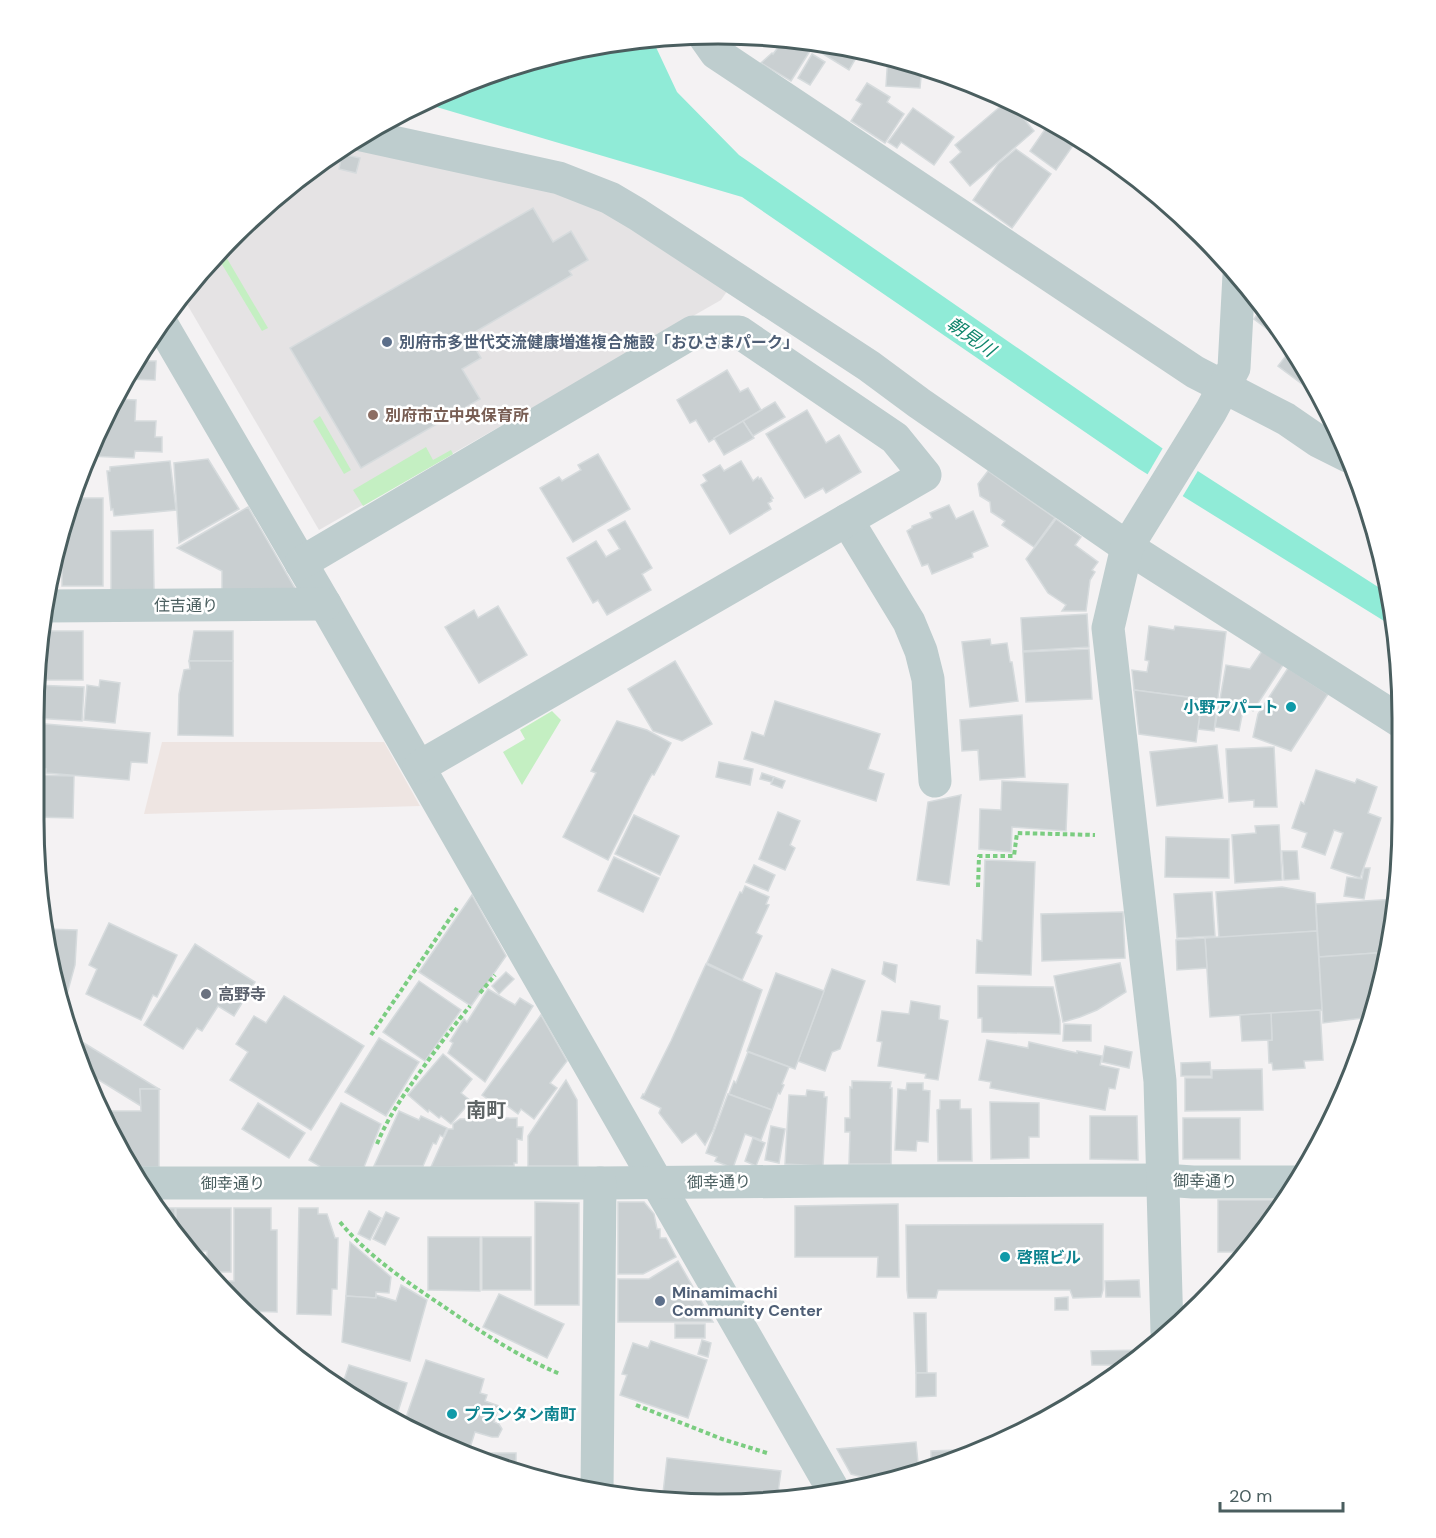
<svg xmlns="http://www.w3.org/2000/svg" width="1436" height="1538" viewBox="0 0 1436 1538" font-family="'DM Sans','Noto Sans JP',sans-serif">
<rect width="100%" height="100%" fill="#f4f2f3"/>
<path fill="#eee5e2" d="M162 742H384L420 806 144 814Z"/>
<path fill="#e5e3e4" d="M344 147 476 174 552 192 623 220 730 287 721 300 319 530 181 294 266 203Z"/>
<g fill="#c4efc2">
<path d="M222 250 268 328 262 331 217 256Z"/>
<path d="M320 416 351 470 344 474 313 421Z"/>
<path d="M426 447 433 460 451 450 453 454 363 506 353 490Z"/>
<path d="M552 711 561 720 522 785 503 752 525 739 520 730Z"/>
</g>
<path fill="#90ebd7" d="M654 38V43L677 92 739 155 1162 448 1389 594 1397 629 1139 469 742 197 423 103 498 69 628 39Z"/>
<path fill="#f4f2f3" d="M1164 446 1199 469 1181 499 1146 477Z"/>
<g fill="#c9cfd1" stroke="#d6dbdd" stroke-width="1.5">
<path d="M785 38 815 43 791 81 761 63 772 53 773 54Z"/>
<path d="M825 45 860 51 849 70 820 52Z"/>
<path d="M874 53 888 55 887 64 876 63Z"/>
<path d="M812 54 825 62 810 85 798 78Z"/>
<path d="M888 55 895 56 922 66 920 88 886 86Z"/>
<path d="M922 66 933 71V72L921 71Z"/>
<path d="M867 83 890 97 887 102 904 114 885 143 851 121 862 104 856 100Z"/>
<path d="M1008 100 1034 131 970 186 950 162 961 152 955 145Z"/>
<path d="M913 108 954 137 934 165 901 142 897 148 888 142Z"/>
<path d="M1048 125 1074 144 1056 170 1030 151Z"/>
<path d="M1016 149 1051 174 1012 228 973 200 998 164Z"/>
<path d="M342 154 360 158 356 173 339 169Z"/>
<path d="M533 208 553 242 571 231 588 260 569 271 572 275 468 336 481 358 462 369 480 399 361 468 290 348Z"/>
<path d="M1262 307 1288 343 1287 344 1254 319Z"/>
<path d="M147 345 146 361H156L155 380 126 379Z"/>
<path d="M1292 348 1311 375 1322 399 1278 366Z"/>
<path d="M727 370 740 392 748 388 761 410 709 442 696 420 690 423 677 400Z"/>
<path d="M113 399 136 400 135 421H156L155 437H162V452L135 451 134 458 88 456 104 415Z"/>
<path d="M775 402 785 417 753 436 743 421Z"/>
<path d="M807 410 826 443 839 435 861 472 826 493 823 488 805 498 766 434Z"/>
<path d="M743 421 754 438 724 455 714 438Z"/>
<path d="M598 454 630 509 573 542 540 488 559 477 562 481 581 470 578 465Z"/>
<path d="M208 459 239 509 179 543 174 463Z"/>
<path d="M170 461 176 510 114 516 113 509 111 510 107 471H110V467Z"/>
<path d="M741 461 753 481 758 477 759 479 761 478 773 498H771L772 501 768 503 771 509 730 534 701 485 707 481 703 475 720 465 724 471Z"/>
<path d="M988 471 1055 518 1034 547 1002 525 1005 521 991 512 990 502 980 496 978 484Z"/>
<path d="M72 498H103V586H62V569H59L58 549H62V525Z"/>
<path d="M949 505 956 519 973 511 988 546 972 553 973 557 932 574 928 564 922 566 907 531 912 528V526L932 518 930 513Z"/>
<path d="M248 507 296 590 222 591V571L177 548Z"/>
<path d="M1056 519 1081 537 1075 545 1098 562 1092 570 1095 572 1090 580 1086 611H1062L1066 605 1048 593 1026 559Z"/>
<path d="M625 521 652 568 642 574 651 590 607 615 598 600 593 603 567 558 596 541 606 557 620 549 608 530Z"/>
<path d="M153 530 154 590H111V531Z"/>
<path d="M498 606 527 655 479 683 445 627 474 610 478 618Z"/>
<path d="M1087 614 1089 647 1023 651 1021 618Z"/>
<path d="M1149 626 1174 630 1175 626 1226 632 1214 731 1198 729 1202 699 1134 690 1132 670 1147 672 1149 661 1145 660Z"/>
<path d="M41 631H83V680H34Z"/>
<path d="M194 631H233V661H189Z"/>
<path d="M990 639 991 645 1007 643 1010 662H1012L1018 701 970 707 962 642Z"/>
<path d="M1089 649 1092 699 1026 702 1023 652Z"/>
<path d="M1262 651 1283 665 1253 711 1244 705 1239 731 1215 727 1226 665 1250 669Z"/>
<path d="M189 661H233V736L178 735 179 694 184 670 190 669Z"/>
<path d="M675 661 712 724 682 741 653 731 628 689Z"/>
<path d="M1288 668 1328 694 1291 751 1253 737 1258 714Z"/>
<path d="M100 680 120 683 115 723 84 720 87 685 99 687Z"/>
<path d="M34 685 84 687 82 721 34 718Z"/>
<path d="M1134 690 1202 699 1196 742 1139 734Z"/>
<path d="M775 701 880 734 868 769 884 774 876 801 744 759 752 732 764 736Z"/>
<path d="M1022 715 1025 777 980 780 978 750 962 751 960 720Z"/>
<path d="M617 721 647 730 671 743 654 775 652 774 645 787 608 860 563 837 596 773 591 771Z"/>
<path d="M34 723 150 733 147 763 131 762 129 780 46 773V769L34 767Z"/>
<path d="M1217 745 1223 798 1157 806 1150 752Z"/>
<path d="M1274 747 1277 807H1254V800L1229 802 1226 749Z"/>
<path d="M719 762 753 769 750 785 716 777Z"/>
<path d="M1316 770 1355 783 1357 779 1377 787 1368 813 1381 818 1360 878 1331 868 1343 833 1334 830 1325 855 1302 847 1307 833 1292 828 1301 802 1304 804Z"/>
<path d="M762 773 774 777 772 782 760 779Z"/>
<path d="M33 775 74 776 73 818 33 817Z"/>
<path d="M774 777 785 781 782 788 771 784Z"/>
<path d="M1002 781 1068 784 1066 831 1012 827 1011 852 979 849 980 809 1001 810Z"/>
<path d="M961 795 949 885 917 880 928 802Z"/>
<path d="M778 812 800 821 790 845 795 848 785 870 759 859Z"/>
<path d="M634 815 679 836 660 875 615 854Z"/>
<path d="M1279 825 1282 880 1235 883 1232 835 1256 833 1255 826Z"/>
<path d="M1166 837 1229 839V878L1165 877Z"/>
<path d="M1282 851H1297L1299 879 1284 880Z"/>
<path d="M614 857 659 878 643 912 598 891Z"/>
<path d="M985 860 1035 862 1031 975 976 973 977 940 982 941Z"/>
<path d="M754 865 775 875 768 891 746 882Z"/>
<path d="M1364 868H1370L1364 899 1344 896 1347 877 1362 879Z"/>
<path d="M745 886 769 897 766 904 769 905 756 933 762 936 742 980 707 963 740 892 742 893Z"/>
<path d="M1282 887 1315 893 1317 931 1219 938 1216 892Z"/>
<path d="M1212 892 1215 936 1177 938 1174 894Z"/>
<path d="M472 895 506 956 471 1006 419 972Z"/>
<path d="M1395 899 1390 952 1319 957 1316 904Z"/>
<path d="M1123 912 1125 958 1042 961 1041 914Z"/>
<path d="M109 923 177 955 157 997 153 995 141 1020 86 994 97 969 89 965Z"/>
<path d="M44 929 77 930 75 965 64 1005 46 954Z"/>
<path d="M1317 931 1322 1010 1210 1017 1205 938Z"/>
<path d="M1205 938 1207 968 1177 970 1176 940Z"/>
<path d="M195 944 255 982 234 1016 218 1006 202 1031 197 1028 183 1049 144 1025Z"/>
<path d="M1390 952 1371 1017 1323 1023 1319 957Z"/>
<path d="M884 962 897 965 895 982 882 974Z"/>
<path d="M1120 963 1126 992 1097 1010 1080 1017 1063 1022 1054 976Z"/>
<path d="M706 964 762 990 713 1130 705 1145 696 1133 682 1143 659 1113 661 1108 641 1098 643 1094 644 1095 671 1041Z"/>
<path d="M832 969 865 981 840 1049 832 1052 825 1071 798 1061Z"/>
<path d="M506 972 514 979 499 994 492 986Z"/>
<path d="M776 973 824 991 795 1069 747 1051Z"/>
<path d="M419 981 461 1010 425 1061 383 1032Z"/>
<path d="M978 986 1053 987 1060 1020V1034L982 1032V1018H978Z"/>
<path d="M488 989 515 1005 520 998 533 1006 485 1082 448 1053 453 1043 450 1041 464 1019 467 1022Z"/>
<path d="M284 996 364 1046 311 1130 230 1080 248 1052 236 1044 254 1016 266 1023Z"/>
<path d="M911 1001 940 1006 939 1019 948 1021 938 1080 925 1078 926 1074 878 1066 882 1042 877 1041 882 1011 909 1014Z"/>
<path d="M1320 1010 1323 1060 1304 1061 1305 1068 1273 1070 1272 1063H1269L1268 1040H1272L1271 1013Z"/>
<path d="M1271 1013 1272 1040 1242 1041 1240 1015Z"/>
<path d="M541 1015 567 1061 550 1083 557 1088 534 1119 521 1109 518 1114 506 1105 502 1109 482 1095Z"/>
<path d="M1064 1024 1091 1025V1041H1063Z"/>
<path d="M74 1037 159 1089H140L141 1106 86 1072Z"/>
<path d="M379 1038 419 1062 386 1116 345 1092Z"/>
<path d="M987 1040 1028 1048 1029 1042 1077 1053V1051L1102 1056 1100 1065 1119 1069 1115 1089 1109 1088 1105 1110 990 1088 991 1082 979 1080Z"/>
<path d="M1105 1046 1132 1052 1129 1068 1102 1062Z"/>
<path d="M748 1052 789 1067 782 1084 784 1085 780 1094 778 1093 772 1110 729 1094 734 1081 736 1083Z"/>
<path d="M443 1054 472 1079 461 1093 471 1101 451 1124 441 1116 439 1118 429 1110 428 1112 408 1095Z"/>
<path d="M1210 1062 1211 1076H1181V1063Z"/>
<path d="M1262 1069 1263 1110 1185 1111V1078H1212V1070Z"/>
<path d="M566 1080 577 1100 578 1166H528V1136Z"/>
<path d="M852 1081 891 1082 890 1088H892V1095L891 1164H849L850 1132H845V1118H850V1087L852 1088Z"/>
<path d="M907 1083H923V1090L930 1091 928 1142 917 1141 916 1151 895 1150 898 1089 906 1090Z"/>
<path d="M140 1089H159V1167H131L103 1123 99 1111H141Z"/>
<path d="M807 1090 824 1092V1097H827L823 1166 785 1164 789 1095 806 1096Z"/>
<path d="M728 1094 772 1110 761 1140 745 1134 733 1168 715 1161 717 1157 706 1153Z"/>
<path d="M940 1100H960V1109H971L972 1161H938L937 1110 940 1109Z"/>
<path d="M990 1102 1039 1103V1137H1029V1158L991 1159Z"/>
<path d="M258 1103 305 1133 289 1158 242 1129Z"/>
<path d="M341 1103 381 1124 364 1167H321L309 1160Z"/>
<path d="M399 1111 419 1120 421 1116 447 1128 443 1137 440 1135 436 1144 433 1143 423 1166H374Z"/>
<path d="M1090 1116H1137L1138 1160 1090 1159Z"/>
<path d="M517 1118V1127H523L522 1140 517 1139V1163H514V1166L431 1167 448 1129H453V1124L460 1119Z"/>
<rect x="1183" y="1118" width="57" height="41"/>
<path d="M771 1126 785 1129 779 1163 765 1160Z"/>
<path d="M753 1138 765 1143 756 1166 745 1161Z"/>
<path d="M1218 1200H1288L1246 1252H1218Z"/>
<path d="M535 1202 579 1203V1305H535Z"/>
<path d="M618 1202H644L654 1214 657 1229H660V1238H666L676 1257 643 1274H618Z"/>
<path d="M898 1204 899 1277H877L878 1257H795V1206Z"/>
<path d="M157 1208H175V1237H174Z"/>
<path d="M176 1208H231V1272H207V1251H188L176 1239Z"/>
<path d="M234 1208H271V1230H277V1312L244 1311 217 1282V1281H234Z"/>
<path d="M299 1208H318V1214H327L335 1238H338L337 1289H332L331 1315 297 1314Z"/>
<path d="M369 1211 381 1218 370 1240 358 1234Z"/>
<path d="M386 1212 399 1218 385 1245 373 1239Z"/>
<path d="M1103 1224V1290L1101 1297 1073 1298 1070 1290H938L936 1298H908L907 1290 906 1225Z"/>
<path d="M428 1237H480V1291L428 1290Z"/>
<rect x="482" y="1237" width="49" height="53"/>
<path d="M350 1242 391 1277 389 1293 376 1292V1298L346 1296Z"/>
<path d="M678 1261 713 1322H618V1279H649Z"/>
<path d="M1139 1280 1140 1297H1106L1105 1281Z"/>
<path d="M401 1285 427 1300 410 1361 342 1342 346 1296 376 1298V1295L396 1301Z"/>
<path d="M499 1294 564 1324 547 1358 483 1327Z"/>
<path d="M1068 1297V1310H1055V1298Z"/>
<path d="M1186 1309 1194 1311 1184 1319Z"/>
<path d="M914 1313H926L927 1373H916Z"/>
<rect x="675" y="1324" width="30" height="14"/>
<path d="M702 1340 711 1343 708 1357 698 1354Z"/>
<path d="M651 1341 707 1360 688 1418 620 1395 627 1375 622 1374 633 1343 648 1348Z"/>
<path d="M1143 1350 1113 1373 1112 1365H1092L1091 1351Z"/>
<path d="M426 1360 484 1379 480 1393 487 1395 485 1401 499 1406 494 1422 499 1424 502 1429 498 1437H492L475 1432 468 1454 415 1434 403 1426Z"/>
<path d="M349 1365 407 1383 395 1421 342 1386Z"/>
<path d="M916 1373H936V1396L916 1397Z"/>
<path d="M916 1442 919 1473 881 1482 851 1474 837 1449Z"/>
<path d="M982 1449 939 1469 931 1470V1451Z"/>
<path d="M481 1453H516V1473L481 1459Z"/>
<path d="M667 1458 781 1471 777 1500 674 1504 662 1502Z"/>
</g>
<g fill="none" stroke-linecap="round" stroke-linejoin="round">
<g stroke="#7bcd81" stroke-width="4" stroke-dasharray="4.5 3" stroke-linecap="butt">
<path d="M978 887 979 856H1014L1017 833 1095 835"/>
<path d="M480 993 495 975"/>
<path d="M371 1035 457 908"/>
<path d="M377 1144C390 1112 410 1086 430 1058 443 1040 456 1023 470 1006"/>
<path d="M340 1222C368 1256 404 1280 440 1304 478 1330 517 1356 560 1374"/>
<path d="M636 1405 722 1439 767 1453"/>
</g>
<g stroke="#becdce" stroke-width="33">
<path d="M704 36 716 53 1195 372 1286 419 1318 441 1348 456"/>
<path d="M361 135 559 178 610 198 637 214 869 366 919 403 1127 547 1400 721"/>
<path d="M161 323 325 604 835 1493"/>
<path d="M847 520 909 622 921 651 928 679 935 781"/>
<path d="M301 563 693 332H739L895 438 925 475 419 767"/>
<path d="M46 606 325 604"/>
<path d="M141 1183H600L838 1181 1163 1180 1193 1182H1298"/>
<path d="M1167 1332 1160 1081 1108 628 1127 547 1211 411 1234 368 1239 275"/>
<path d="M597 1491 600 1183"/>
</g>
</g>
<g fill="#5c6f8a" stroke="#fff" stroke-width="2">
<circle cx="387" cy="342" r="6"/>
<circle cx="660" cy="1301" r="6"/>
</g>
<circle fill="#8d6e63" stroke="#fff" stroke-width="2" cx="373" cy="415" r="6"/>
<g fill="#0f9aa8" stroke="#fff" stroke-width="2">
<circle cx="1291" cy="707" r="6"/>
<circle cx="1005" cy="1257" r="6"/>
<circle cx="452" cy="1414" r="6"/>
</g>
<circle fill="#6b7280" stroke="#fff" stroke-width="2" cx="206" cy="994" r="6"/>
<g text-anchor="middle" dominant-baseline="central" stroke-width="5" stroke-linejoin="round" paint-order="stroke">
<g font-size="16" font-weight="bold" fill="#4e5e75" stroke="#fff" text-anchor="start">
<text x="399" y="342">別府市多世代交流健康増進複合施設「おひさまパーク」</text>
<text x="672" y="1292">Minamimachi<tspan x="672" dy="18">Community Center</tspan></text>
</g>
<g font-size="16" font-weight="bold" fill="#785e54" stroke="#fff" text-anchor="start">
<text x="385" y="415">別府市立中央保育所</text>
</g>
<g font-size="16" fill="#4a5e5f" stroke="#fff">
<text x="186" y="605">住吉通り</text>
<text transform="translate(1205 1181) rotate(1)">御幸通り</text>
<text transform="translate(719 1182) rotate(-1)">御幸通り</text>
<text x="233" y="1183">御幸通り</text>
</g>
<g font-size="16" font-weight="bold" fill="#0d838f" stroke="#fff" text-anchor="start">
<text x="1279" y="707" text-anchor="end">小野アパート</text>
<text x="1017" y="1257">啓照ビル</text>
<text x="464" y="1414">プランタン南町</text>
</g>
<g font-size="16" font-weight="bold" fill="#5b616d" stroke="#fff" text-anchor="start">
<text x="218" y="994">高野寺</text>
</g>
<g font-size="18" font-style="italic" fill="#10856c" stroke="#fff">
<text transform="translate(971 337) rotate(35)">朝見川</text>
</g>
<g font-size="20" font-weight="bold" fill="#5e6566" stroke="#fff">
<text x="486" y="1110">南町</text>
</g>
</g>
<path d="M0 0H1436V1538H0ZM718 44H718A674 674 0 0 1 1392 718V820A674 674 0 0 1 718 1494H718A674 674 0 0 1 44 820V718A674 674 0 0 1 718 44Z" fill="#fff" fill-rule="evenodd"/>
<path fill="none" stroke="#4a5e5f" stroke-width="3" d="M718 44H718A674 674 0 0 1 1392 718V820A674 674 0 0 1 718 1494H718A674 674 0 0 1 44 820V718A674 674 0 0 1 718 44Z"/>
<path d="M1220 1502v9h123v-9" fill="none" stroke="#4a5e5f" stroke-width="3"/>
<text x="1229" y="1502" font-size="18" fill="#4a5e5f" stroke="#ffffff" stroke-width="4.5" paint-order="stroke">20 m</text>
</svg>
